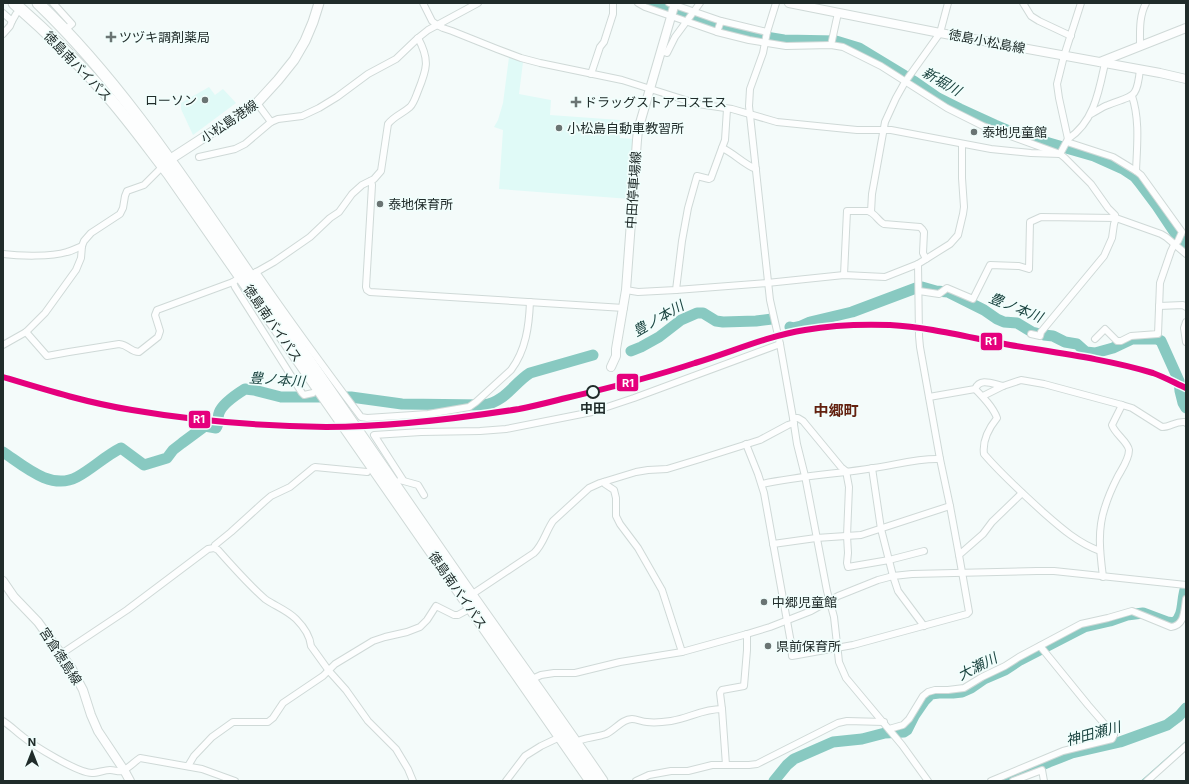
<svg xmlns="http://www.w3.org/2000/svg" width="1189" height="784" viewBox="0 0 1189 784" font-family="Inter,'Noto Sans JP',sans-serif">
<rect width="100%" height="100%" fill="#f4fbfa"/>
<g fill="#e0faf7">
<path d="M509 57 523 62 519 94 551 100 550 115 620 120V138L635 139 630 199 499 189 503 130 494 127 498 120 503 103Z"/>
<path d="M209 87 215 95 223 89 236 103 193 135 181 109V103Z"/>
</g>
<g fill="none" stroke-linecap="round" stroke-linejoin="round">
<path stroke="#88c9c1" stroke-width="2" d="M1142 781 1186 742"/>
<g stroke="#88c9c1" stroke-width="11">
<path d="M651 3 704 22 736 32 784 40 836 41 859 48 915 82 938 98 960 109 995 125 1014 133 1094 156 1123 169 1135 177 1139 182 1157 206 1175 233 1186 245"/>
<path d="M790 327 792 328 801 326 810 322 852 312 916 288 922 287 936 291 948 292 984 310 997 319 1004 322 1017 323 1032 332 1044 335 1053 336 1065 342 1077 344 1086 352 1095 353 1113 348 1132 339H1157L1161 341 1179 381 1180 391 1183 403 1186 408"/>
<path d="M631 351 641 347 659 337 681 320 697 313H703L716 321 723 322 756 321 772 319"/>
<path d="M3 452C24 466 51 491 77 477 92 469 105 456 121 448L144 465 167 458 173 450 182 443 205 426 216 428C220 423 217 418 219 413 222 404 237 394 245 389L254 390 281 397H351L402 404 484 405C505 402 514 383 530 373L593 355"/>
<path d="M774 781 787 765 794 759 833 742 862 739 885 733 904 732 907 730 914 716 925 700 931 694 939 693H953L962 692 971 688 984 679 1005 670 1020 660 1084 627 1110 621 1127 615 1143 613 1167 622 1174 623C1185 616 1181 598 1186 587"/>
<path d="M1005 781 1049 762 1072 753 1120 742 1167 725 1179 716 1186 708"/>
</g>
<defs>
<g id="street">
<path d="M53 3 72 24 65 30"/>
<path d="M423 3 432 21 437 25 443 28 452 31 497 49 521 58 540 63 622 80 698 104 732 109 777 122 857 130H891L991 149 1031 153 1060 154 1065 158 1091 184 1108 208 1115 215 1116 218 1161 234 1166 237 1186 254"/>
<path d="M638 3 645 7 717 32 749 40 786 46 831 45 843 47 881 66 947 108 983 126 1060 154 1068 139 1059 98 1057 84 1064 56 1081 3"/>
<path d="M669 3 721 21"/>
<path d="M1023 3 1031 16 1039 21 1071 36"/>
<path d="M3 13 12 21 16 14"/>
<path d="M717 32 721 21 767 32 776 3"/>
<path d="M767 32 763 53 750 89 749 106 770 300 780 344 793 418 797 444 805 476 827 591 834 617 839 662 846 678 902 745 928 781"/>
<path d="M3 34 10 26 12 21"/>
<path d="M831 45 838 13"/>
<path d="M1140 45C1140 31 1139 16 1146 3"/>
<path d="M661 51 667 53 675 37 700 3"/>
<path d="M591 74 600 47 604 42 613 14V3"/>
<path d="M257 103 271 122"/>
<path d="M1091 114C1097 111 1102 107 1108 105 1133 95 1137 100 1140 69"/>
<path d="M1068 139C1094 122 1099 91 1105 63"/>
<path d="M1067 142 1113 157 1136 171"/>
<path d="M722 148 725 140 727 109"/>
<path d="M199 157 235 149 245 144 271 122 278 119 302 116 319 108 337 97 368 74 396 59 418 38 428 30 478 3"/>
<path d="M371 181 372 185 366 287 367 290 370 292 624 308"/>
<path d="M871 212 872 194 885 122 896 98 905 82 940 33 948 3"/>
<path d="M3 254C19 256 51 257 67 252 72 251 77 248 82 246"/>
<path d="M918 264 919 336 920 347 940 459 950 506 959 555"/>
<path d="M256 272C290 321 325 369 361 417L367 418 428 414 469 407 476 402 511 370C526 350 529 326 530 302"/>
<path d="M253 274 274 262 310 237 330 218 339 212 352 194 362 185 374 179 381 171 388 124C394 116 402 114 410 107 414 103 416 96 418 91 427 69 430 60 418 38"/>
<path d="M844 275 847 211H868C875 213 878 221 884 224L920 227 922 229 924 232 923 253 926 259"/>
<path d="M236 280 233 282 235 287 302 393 304 395 313 393"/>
<path d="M626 290 638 292 676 290 767 283 844 275 885 277 918 264 950 244 958 235 963 214 964 207 962 178V144"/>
<path d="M676 290 682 241 688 208 697 176 709 179 711 178 722 148C734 153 743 164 756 169"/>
<path d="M919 291 939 294 947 288 973 299 990 265 1019 266 1029 269 1030 222 1041 217 1116 218 1114 224 1112 238 1104 256 1041 332 1040 336 1031 334"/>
<path d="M1159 306 1183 305 1186 307"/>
<path d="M1186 322 1184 328 1186 342"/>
<path d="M26 332 47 356 69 352 119 344C129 345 130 352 139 352L158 337 160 331 155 315 157 310 233 282"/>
<path d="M1095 339 1105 329 1117 341H1121L1131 336 1158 334 1160 283 1171 251 1174 245 1178 241 1182 232 1141 175 1136 171C1137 146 1140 120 1132 96"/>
<path d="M3 345 26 332 45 313 76 270 81 258 82 246 84 241 91 233 120 214 123 208 125 196 127 191 144 185 163 166"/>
<path d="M975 389C983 397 993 407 997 418 989 428 982 440 984 454 1002 475 1023 494 1044 513 1061 528 1078 543 1100 551"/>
<path d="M983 396 1003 386 1021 380 1044 384 1122 405 1132 408 1162 427C1171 427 1175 421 1185 422L1186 423"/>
<path d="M929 397 975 389C980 377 993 384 1003 386"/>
<path d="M793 418H798L803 421 841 467 846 471 849 487 847 536 848 553 847 563 848 567 889 560 924 551"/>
<path d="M746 444 758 474 764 493 791 643 792 656 853 645 967 614 969 612 959 555 983 534 992 522 1022 493"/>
<path d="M872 468 881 529 893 576 898 591 924 626"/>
<path d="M400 480 418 485 424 495"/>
<path d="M403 480 374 435 421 432 480 431 506 429 592 412 634 398 780 344"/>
<path d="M604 482 605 484 614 490 616 498V516L620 524 638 548 662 590 682 652"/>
<path d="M762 484C799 476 836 474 874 468 895 465 918 458 940 459"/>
<path d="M773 544 816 538 861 535 950 506"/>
<path d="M214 548 215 545 231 532 264 502 271 496 290 487 313 468 315 467 367 472"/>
<path d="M1103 577C1100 553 1097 530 1105 507 1108 497 1112 488 1117 478 1121 470 1129 460 1129 450 1128 442 1115 434 1112 425L1122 405"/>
<path d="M471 595 534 553C543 545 546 531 553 521L589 488 600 483 636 472 648 470 667 469 700 459 760 440 788 425 794 423"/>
<path d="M61 654 127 610 208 549 214 548 218 550C233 567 248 584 265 599 275 606 287 610 296 619 303 626 310 636 311 646L329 671 346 690 368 721 396 749 408 769 413 781"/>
<path d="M530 680 541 675 554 673H575L620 662 682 652 747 634 770 627 811 611 838 596 878 580 893 576 912 574 1037 571H1054L1186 585"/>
<path d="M722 709 720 693 722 690 744 686 747 650V634"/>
<path d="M3 721C11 726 15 731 22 736 34 746 78 773 92 773 98 773 104 770 110 770 115 770 118 772 122 771 129 768 134 762 140 758L202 769 235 781"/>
<path d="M889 729 903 725 909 719 923 696 928 692 935 690H948L964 688 982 677 1005 666 1019 657 1081 624 1108 618 1132 611 1171 627C1185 625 1184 611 1186 599"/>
<path d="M574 743C583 737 595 738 606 734 615 730 622 719 632 719 637 719 642 722 647 722 655 723 664 722 671 721 690 718 702 709 722 709L726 765"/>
<path d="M188 766 194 756 212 737 233 722H268L273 718 283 703 323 676 335 664 373 641 385 637 407 632 420 627 427 620 436 606 454 615H458L471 608"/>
<path d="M506 781 525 756 541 746 560 737"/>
<path d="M636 781 649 775 671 771H688L712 765H749L757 764 838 723 847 721 884 722"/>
<path d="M991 781 1063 751 1112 739 1114 735 1088 705 1040 646"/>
<path d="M1013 781 1042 770 1044 781"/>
<path d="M1147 781 1186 746"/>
</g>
<g id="secondary">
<path d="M789 3 940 33 1160 73 1186 79"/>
<path d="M1100 62 1186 28"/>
<path d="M611 367 616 356V349L626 290 637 140 638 130 675 3"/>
<path d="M3 581 14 597 38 622 72 669 83 690 91 715 98 731 124 770 130 781"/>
</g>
<path id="primary" d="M164 164 169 160 257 103 278 80 294 60 305 41 313 22 319 3"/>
<g id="highway">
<path d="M14 3C46 31 77 61 105 93 128 119 148 147 169 174L591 781"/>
<path d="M38 3C132 93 201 207 276 313 337 400 396 488 457 575 505 644 555 712 602 781"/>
</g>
</defs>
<use href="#street" stroke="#cfd9d7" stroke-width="8"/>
<use href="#secondary" stroke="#cfd9d7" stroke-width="10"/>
<use href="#primary" stroke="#cfd9d7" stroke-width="11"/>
<use href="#highway" stroke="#cfd9d7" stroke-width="13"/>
<use href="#street" stroke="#fdfefe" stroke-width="6"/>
<use href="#secondary" stroke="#fdfefe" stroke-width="8"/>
<use href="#primary" stroke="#fdfefe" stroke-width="9"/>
<use href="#highway" stroke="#fdfefe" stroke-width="11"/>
<defs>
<path id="rail-1" d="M3 377C46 390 88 403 132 410 196 421 261 426 326 427 390 427 455 419 519 409 535 406 550 402 566 398 609 388 653 377 695 363 732 352 767 336 805 330 833 325 862 324 890 325 930 327 971 338 1010 345 1058 353 1106 359 1153 373 1164 377 1175 383 1186 388"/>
</defs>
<use href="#rail-1" stroke="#f1fefc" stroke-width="9"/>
<use href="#rail-1" stroke="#e5007d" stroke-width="6"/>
</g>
<g fill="#6a7473" stroke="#f1fefc" stroke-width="1.5">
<path d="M109 31h4v4h4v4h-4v4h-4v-4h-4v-4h4z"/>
<circle cx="205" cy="100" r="4"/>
<path d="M574 96h4v4h4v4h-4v4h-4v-4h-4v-4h4z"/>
<circle cx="559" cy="128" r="4"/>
<circle cx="974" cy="132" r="4"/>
<circle cx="380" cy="204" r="4"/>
<circle cx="764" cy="602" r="4"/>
<circle cx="768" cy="646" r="4"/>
</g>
<circle fill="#f1fefc" stroke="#202c2a" stroke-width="2" cx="593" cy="392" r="6"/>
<g text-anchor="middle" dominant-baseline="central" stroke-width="3.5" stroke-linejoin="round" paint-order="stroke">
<g font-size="13" fill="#202c2a" stroke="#f1fefc" text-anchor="start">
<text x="119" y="37">ツヅキ調剤薬局</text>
<text x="197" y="100" text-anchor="end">ローソン</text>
<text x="584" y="102">ドラッグストアコスモス</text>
<text x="567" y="128">小松島自動車教習所</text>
<text x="982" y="132">泰地児童館</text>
<text x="388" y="204">泰地保育所</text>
<text x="772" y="602">中郷児童館</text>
<text x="776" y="646">県前保育所</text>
</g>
<g font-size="13" fill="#202c2a" stroke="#f1fefc">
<text transform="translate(987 41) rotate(11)">徳島小松島線</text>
<text transform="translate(78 66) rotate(46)">徳島南バイパス</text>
<text transform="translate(229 121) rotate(-34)">小松島港線</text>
<text transform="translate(633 190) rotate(-86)">中田停車場線</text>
<text transform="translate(273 323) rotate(55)">徳島南バイパス</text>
<text transform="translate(458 590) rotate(55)">徳島南バイパス</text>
<text transform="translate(61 656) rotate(57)">宮倉徳島線</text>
</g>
<g font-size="13" font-weight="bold" fill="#202c2a" stroke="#f1fefc">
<text x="593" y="408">中田</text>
</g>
<g font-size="14" font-style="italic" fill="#1b4440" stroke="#f1fefc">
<text transform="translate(942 81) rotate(30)">新堀川</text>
<text transform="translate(1016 307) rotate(22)">豊ノ本川</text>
<text transform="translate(658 318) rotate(-30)">豊ノ本川</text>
<text transform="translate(277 379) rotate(4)">豊ノ本川</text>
<text transform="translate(977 666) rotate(-27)">大瀬川</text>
<text transform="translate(1093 733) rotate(-15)">神田瀬川</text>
</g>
<g font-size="15" font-weight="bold" fill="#63210f" stroke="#f1fefc">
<text x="836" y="410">中郷町</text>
</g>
</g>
<g stroke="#f1fefc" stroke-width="1.5">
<rect x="980" y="332" width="23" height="19" rx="4" fill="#e5007d"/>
<rect x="616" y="373" width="23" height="19" rx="4" fill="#e5007d"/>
<rect x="188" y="410" width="23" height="19" rx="4" fill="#e5007d"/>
</g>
<g font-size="11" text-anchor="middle" font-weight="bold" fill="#fff">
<text x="991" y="345">R1</text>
<text x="628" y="387">R1</text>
<text x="199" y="423">R1</text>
</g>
<rect width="1189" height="784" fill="none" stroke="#202c2a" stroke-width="8"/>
<g transform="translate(32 752)" stroke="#f1fefc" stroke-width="3" paint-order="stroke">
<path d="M0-3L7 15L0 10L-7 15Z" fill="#202c2a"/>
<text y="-6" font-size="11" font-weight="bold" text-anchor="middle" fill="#202c2a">N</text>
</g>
</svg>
